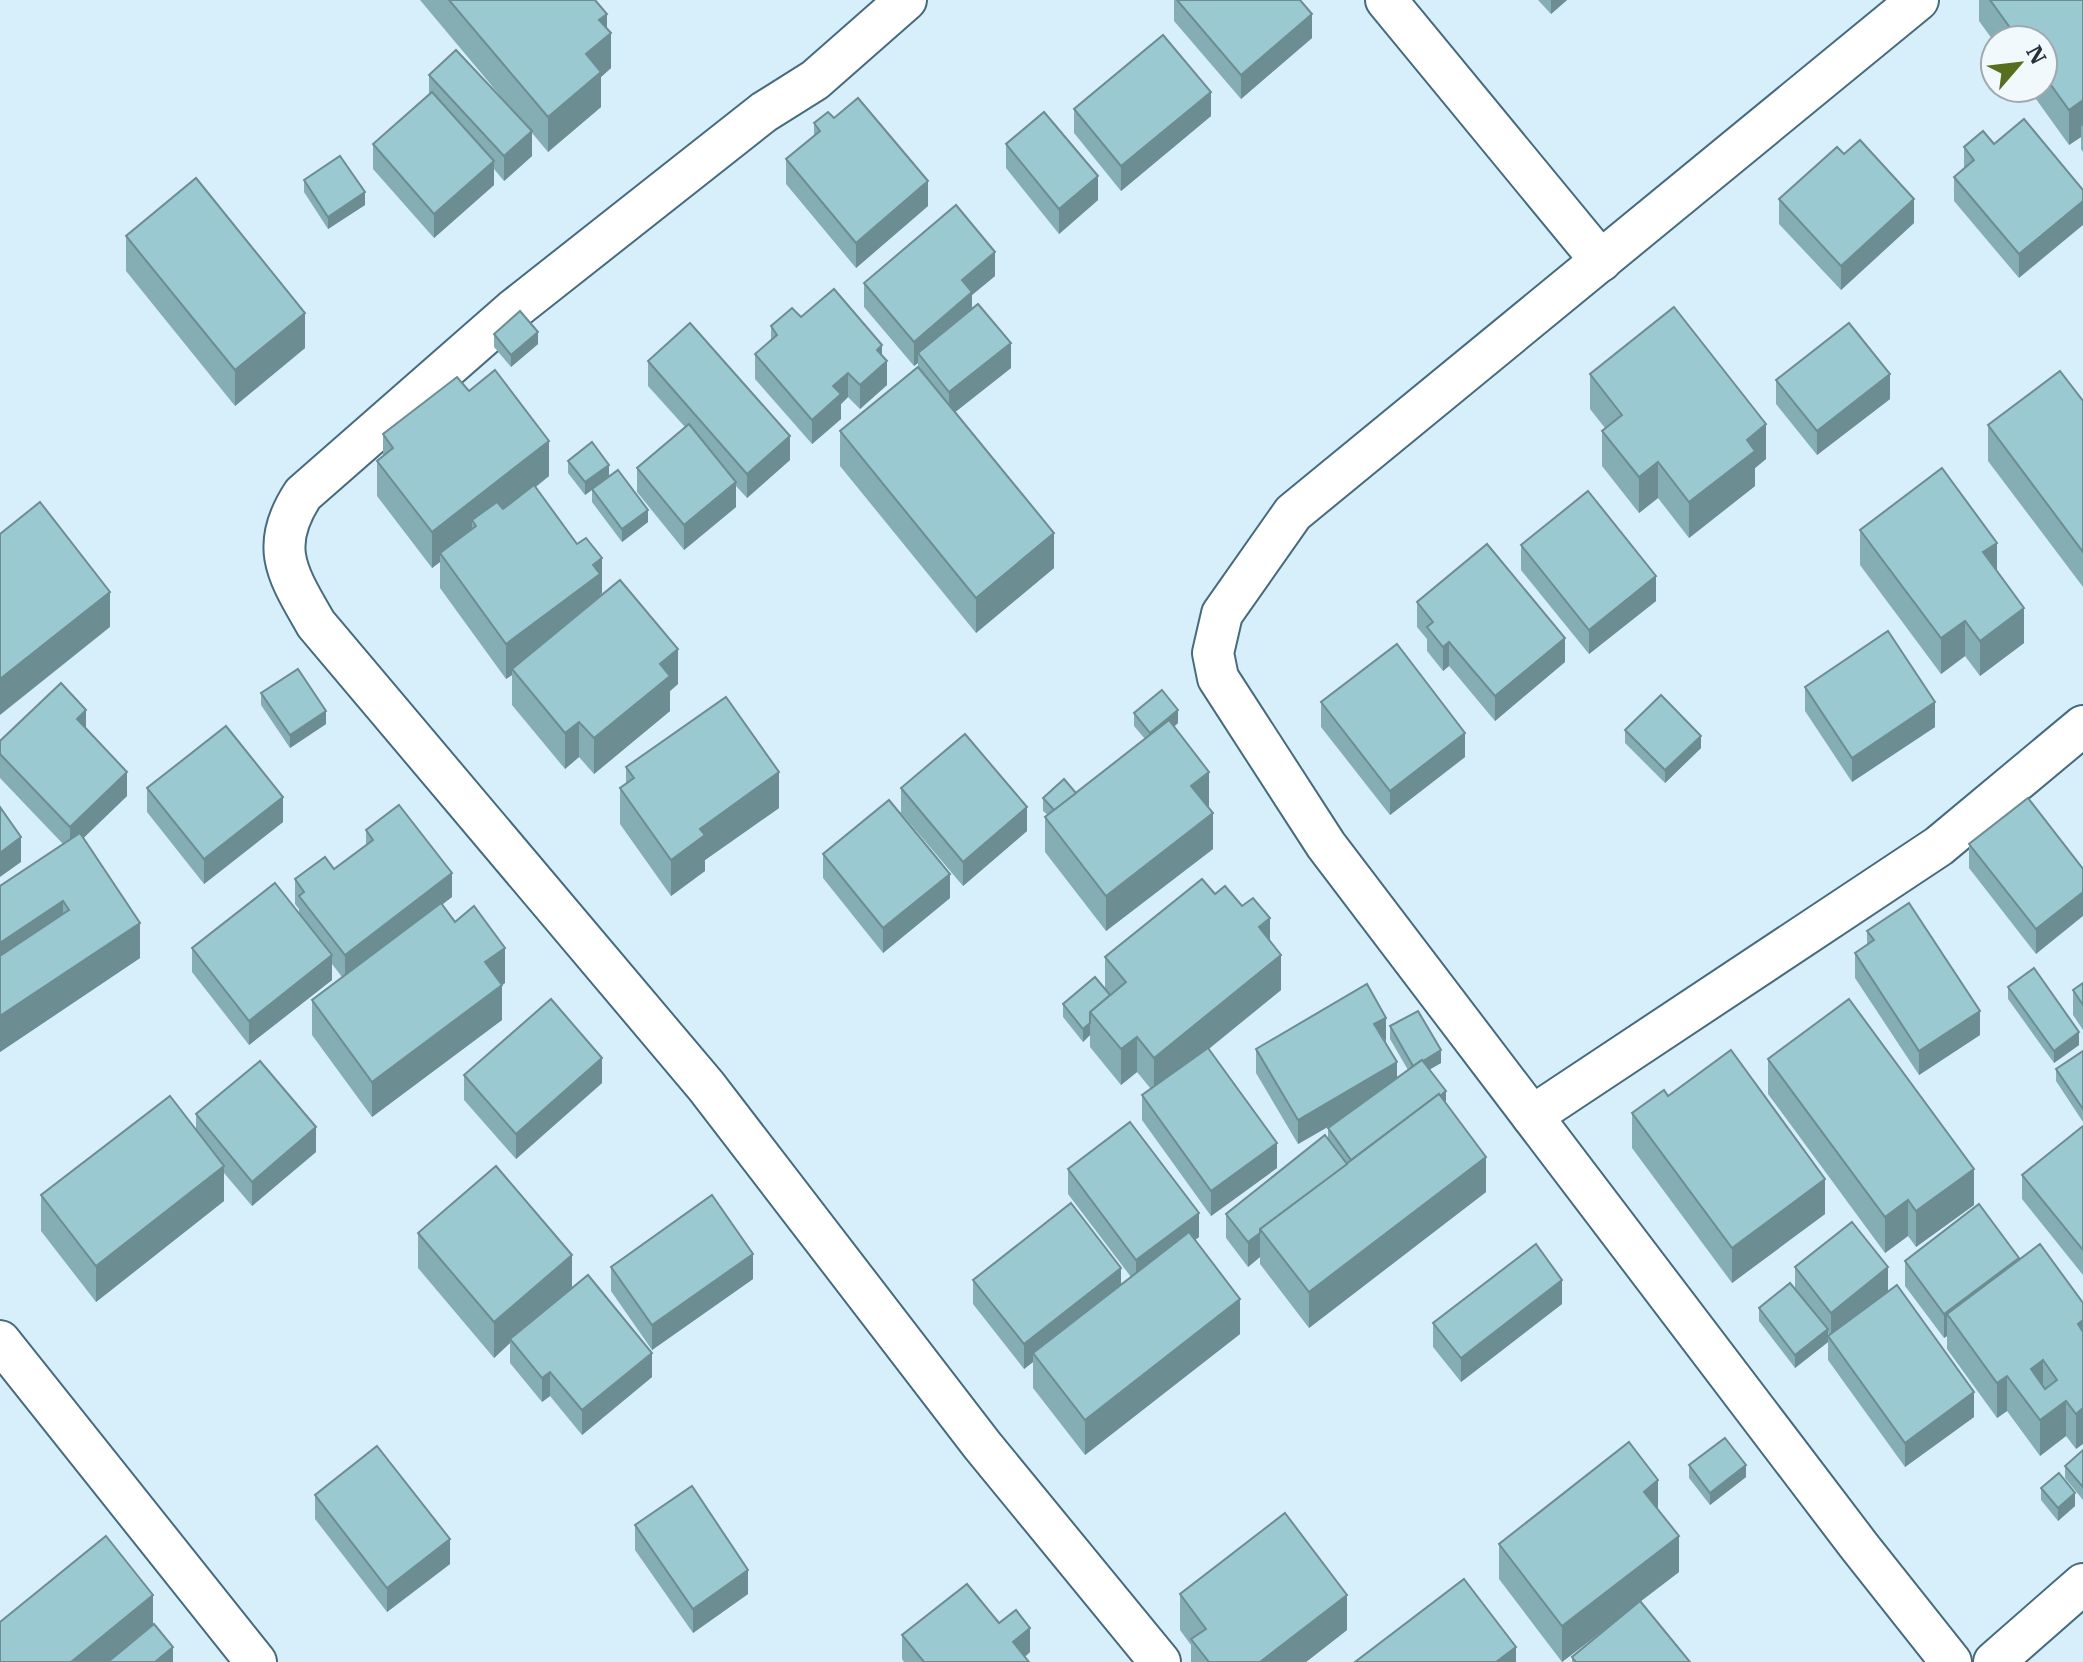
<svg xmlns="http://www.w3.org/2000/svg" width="2083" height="1662" viewBox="0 0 2083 1662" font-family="'IBM Plex Serif',serif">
<rect width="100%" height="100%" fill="#d7effb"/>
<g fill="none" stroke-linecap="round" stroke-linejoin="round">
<defs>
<g id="street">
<path d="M906 0 815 80 764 112 513 310 303 494C268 547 288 575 316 624L706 1086 982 1445 1160 1662"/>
<path d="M1386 0 1601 261"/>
<path d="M1918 0 1293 513 1222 614 1213 653 1218 678 1326 845 1859 1546 1951 1662"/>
<path d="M1532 1116 1939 846 2083 726"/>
<path d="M0 1341 256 1662"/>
<path d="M1994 1662 2083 1584"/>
</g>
</defs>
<use href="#street" stroke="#476b7c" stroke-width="44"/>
<use href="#street" stroke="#fff" stroke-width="40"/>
</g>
<g fill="#85adb4">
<path d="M420 0H595L607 28 611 68 601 77V107L548 152 532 133V156L504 181 494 169V185L434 238 373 169V144L429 95V75L518 117Z"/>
<path d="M1174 0H1300L1312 38 1241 99 1174 21Z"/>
<path d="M1538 0H1567L1551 14Z"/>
<path d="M1979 0H2083V152L2081 149V137L2069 145 2028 88H2043V40H1995V43L1979 21Z"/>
<path d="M1074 109 1211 116 1121 191 1074 133Z"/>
<path d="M2024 119 2019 278 1954 201V177L1964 168V147L1994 144Z"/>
<path d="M814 123 928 206 856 268 786 184V159L814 136Z"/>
<path d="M1006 144 1098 200 1059 234 1006 168Z"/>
<path d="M1844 154 1914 223 1841 290 1779 224V199Z"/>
<path d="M304 180 365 205 328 229 304 192Z"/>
<path d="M126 236 305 348 235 406 126 271Z"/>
<path d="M995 276 972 295V310L1011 368 955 412 1054 568 976 633 840 466V431L918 367V363L914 366 864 307V283Z"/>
<path d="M801 317 882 355 887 385 860 409 848 397 841 404V419L812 444 755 379V354L771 340V326Z"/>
<path d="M494 334 538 344 511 367 494 347Z"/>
<path d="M648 361 790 460 747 498 736 486V507L684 550 637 492V468L685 427 648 386Z"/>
<path d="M1590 374 1766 459 1755 468V486L1689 538 1658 498 1639 513 1602 466V431L1605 428 1590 409Z"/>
<path d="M1776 380 1890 399 1817 455 1776 404Z"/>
<path d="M469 391 549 476 536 487 602 593 600 595V597L678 684 670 691V711L594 774 579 757 565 769 512 705V675L506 679 440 588V562L432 568 377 496V461L383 456V434Z"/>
<path d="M2083 401V587L1988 461V425Z"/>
<path d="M568 461 609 476 648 522 622 542 592 502V490L585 495 568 473Z"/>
<path d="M1860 530 1997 571 2024 643 1980 676 1965 656 1941 674 1860 565Z"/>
<path d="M1521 545 1656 601 1589 654 1521 570Z"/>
<path d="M1417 602 1565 662 1495 721 1449 666 1443 671 1427 651V639L1417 627Z"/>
<path d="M1805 687 1935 727 1852 782 1805 711Z"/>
<path d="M261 693 326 724 290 748 261 705Z"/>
<path d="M1321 702 1465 757 1390 815 1321 727Z"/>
<path d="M1134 713 1178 723 1174 727 1209 808 1213 849 1106 931 1045 852V817L1048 815 1043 811V798L1076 793 1145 739 1134 726Z"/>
<path d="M86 729 127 796 83 838 140 958 0 1052V886L63 844 0 778V741Z"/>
<path d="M1625 730 1701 748 1665 783 1625 743Z"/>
<path d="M626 767 779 808 705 860V871L671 896 620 824V788L626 784Z"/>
<path d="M147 788 283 822 204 884 147 812Z"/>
<path d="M901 788 1027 831 963 886 901 813Z"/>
<path d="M366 830 452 897 442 904 505 983 502 985V1020L372 1117 312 1035V1000L342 977 332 964V980L249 1045 192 972V948L299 913V909L295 904V879L334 869 366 845Z"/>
<path d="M1969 844 2083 869 2036 954 1969 868Z"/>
<path d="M823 854 950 898 883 953 823 878Z"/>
<path d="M1215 894 1270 941 1281 990 1209 1049 1277 1168 1211 1216 1142 1120V1095L1151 1089 1137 1072 1121 1085 1090 1047V1035L1083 1042 1063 1017V1004L1105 989V957Z"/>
<path d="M1867 931 1980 1035 1919 1075 1855 978V953L1867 945Z"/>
<path d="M2083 983V1030L2073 1015V990Z"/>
<path d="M2008 987 2079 1045 2054 1063 2008 999Z"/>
<path d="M1390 1026 1441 1063 1430 1069 1486 1192 1309 1328 1260 1264V1257L1248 1267 1226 1238V1214L1328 1139V1128L1335 1123 1298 1144 1256 1073V1049L1385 1042 1397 1078 1408 1070 1390 1039Z"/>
<path d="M2083 1051V1122L2056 1081V1069Z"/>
<path d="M1768 1059 1974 1205 1916 1247 1908 1236 1885 1253 1768 1094Z"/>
<path d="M464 1075 602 1083 516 1159 464 1100Z"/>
<path d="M1668 1096 1825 1214 1732 1283 1632 1148V1113Z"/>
<path d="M196 1114 316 1152 252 1206 224 1173V1201L96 1302 41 1231V1195L196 1129Z"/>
<path d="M2083 1126V1275L2022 1199V1175Z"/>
<path d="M1068 1169 1199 1237 1195 1240 1240 1334 1085 1455 1033 1388V1362L1024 1369 973 1304V1280L1121 1284 1131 1277 1068 1194Z"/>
<path d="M418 1233 572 1288 652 1377 582 1435 550 1396 542 1402 510 1363V1343L494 1358 418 1268Z"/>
<path d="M2019 1260 2083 1303 2076 1449 2066 1436 2040 1456 2007 1411 1997 1418 1947 1349V1336L1944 1338 1905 1286V1261Z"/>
<path d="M611 1267 753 1279 652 1350 611 1291Z"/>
<path d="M1795 1267 1888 1292 1974 1417 1905 1467 1828 1360V1336L1829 1335 1828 1333V1342L1795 1368 1759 1321V1308L1795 1288Z"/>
<path d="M1562 1304 1461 1382 1433 1347V1323Z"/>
<path d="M2083 1450V1500L2065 1478V1466Z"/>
<path d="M1689 1465 1746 1477 1710 1505 1689 1478Z"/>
<path d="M2041 1488 2075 1506 2058 1521 2041 1500Z"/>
<path d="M315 1495 450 1564 387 1612 315 1519Z"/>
<path d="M1658 1511 1679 1572 1640 1601 1690 1662H1572V1657L1622 1616 1562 1662 1499 1579V1544Z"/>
<path d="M635 1525 748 1594 693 1633 635 1550Z"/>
<path d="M1180 1594 1347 1630 1306 1662H1191V1645L1180 1630Z"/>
<path d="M999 1623 1030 1652 1025 1657 1029 1662H904L902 1659V1635Z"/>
</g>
<g fill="#6c8d92">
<path d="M1551 0H1567L1551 14Z"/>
<path d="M607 14V36L611 33V68L601 77V107L548 152V117L586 54 599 20Z"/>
<path d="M1312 14V38L1241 99V75Z"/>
<path d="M1211 92V116L1121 191V166Z"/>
<path d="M2083 100V127L2081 125V137L2069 145V110Z"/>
<path d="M532 131V156L504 181V156Z"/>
<path d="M494 161V185L434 238V214Z"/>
<path d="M1098 176V200L1059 234V209Z"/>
<path d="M928 181V206L856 268V243Z"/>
<path d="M365 192V205L328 229V217Z"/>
<path d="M1914 199V223L1841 290V266Z"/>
<path d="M2083 201V225L2019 278V254Z"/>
<path d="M995 252V276L972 295V317L918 353V363L914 366V342L962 280Z"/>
<path d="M305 313V348L235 406V370Z"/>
<path d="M538 332V344L511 367V355Z"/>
<path d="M1011 343V368L949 417V392Z"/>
<path d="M882 345V365L887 361V385L860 409V385L877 350Z"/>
<path d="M848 373V397L841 404V419L812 444V420L833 386Z"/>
<path d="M1890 374V399L1817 455V431Z"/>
<path d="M1766 424V459L1755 468V486L1689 538V502L1747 440Z"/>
<path d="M790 436V460L747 498V474Z"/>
<path d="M549 441V476L476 533V526L472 520V536L440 553V562L432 568V532Z"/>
<path d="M1658 462V498L1639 513V477Z"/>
<path d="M609 465V477L585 495V482Z"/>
<path d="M736 482V507L684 550V525Z"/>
<path d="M648 510V522L622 542V529Z"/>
<path d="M1054 533V568L976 633V598Z"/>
<path d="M1997 543V579L1983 552Z"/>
<path d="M602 558V593L600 595V609L512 669V675L506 679V644Z"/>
<path d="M1656 576V601L1589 654V630Z"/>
<path d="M110 592V627L0 715V679Z"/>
<path d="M2024 608V643L1980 676V641Z"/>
<path d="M1965 621V656L1941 674V638Z"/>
<path d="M1565 638V662L1495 721V696Z"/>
<path d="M1449 642V666L1443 671V647Z"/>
<path d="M678 649V684L670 691V711L594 774V738L660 664Z"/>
<path d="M1935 702V727L1852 782V758Z"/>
<path d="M86 710V734L77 719Z"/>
<path d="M1178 710V723L1150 746V733Z"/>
<path d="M326 711V724L290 748V735Z"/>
<path d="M579 722V757L565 769V733Z"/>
<path d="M1465 733V757L1390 815V791Z"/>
<path d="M1701 736V748L1665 783V770Z"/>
<path d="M127 772V796L70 851V827Z"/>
<path d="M779 772V808L705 860V871L671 896V860L700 829Z"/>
<path d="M1209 772V808L1191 821V786Z"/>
<path d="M283 797V822L204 884V859Z"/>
<path d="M1027 807V831L963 886V862Z"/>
<path d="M1213 813V849L1106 931V896Z"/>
<path d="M21 837V862L0 877V853Z"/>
<path d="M452 873V897L345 980V955Z"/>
<path d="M950 874V898L883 953V928Z"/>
<path d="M2083 892V916L2036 954V929Z"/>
<path d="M63 901V937L0 979V943Z"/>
<path d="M1270 918V954L1259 927Z"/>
<path d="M140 923V958L0 1052V1016Z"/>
<path d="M505 948V983L502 985V1020L372 1117V1082L485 962Z"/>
<path d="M332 955V980L249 1045V1021Z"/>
<path d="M1281 955V990L1154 1093V1058Z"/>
<path d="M1980 1011V1035L1919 1075V1051Z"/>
<path d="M1386 1018V1042L1374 1024Z"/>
<path d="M1090 1023V1035L1083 1042V1029Z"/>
<path d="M2079 1032V1045L2054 1063V1051Z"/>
<path d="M1137 1037V1072L1121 1085V1049Z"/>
<path d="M1441 1050V1063L1413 1079V1067Z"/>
<path d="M602 1058V1083L516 1159V1134Z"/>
<path d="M1397 1062V1087L1298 1144V1120Z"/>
<path d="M1446 1091V1116L1351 1161Z"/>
<path d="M316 1127V1152L252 1206V1182Z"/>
<path d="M1277 1143V1168L1211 1216V1191Z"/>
<path d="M1486 1157V1192L1309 1328V1292Z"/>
<path d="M224 1166V1201L96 1302V1266Z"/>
<path d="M1974 1169V1205L1916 1247V1211Z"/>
<path d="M1825 1179V1214L1732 1283V1248Z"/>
<path d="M1908 1200V1236L1885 1253V1217Z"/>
<path d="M1199 1213V1237L1136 1284V1260Z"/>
<path d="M1260 1233V1257L1248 1267V1242Z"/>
<path d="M753 1254V1279L652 1350V1325Z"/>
<path d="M572 1255V1290L510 1339V1343L494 1358V1322Z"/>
<path d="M2019 1258V1282L1947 1314V1336L1944 1338V1314Z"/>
<path d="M1888 1267V1292L1831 1337V1313Z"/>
<path d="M1121 1268V1292L1033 1353V1362L1024 1369V1344Z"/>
<path d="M1562 1280V1304L1461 1382V1358Z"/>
<path d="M1240 1299V1334L1085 1455V1420Z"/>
<path d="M2083 1320V1355L2078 1324Z"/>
<path d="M1828 1329V1342L1795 1368V1355Z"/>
<path d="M652 1353V1377L582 1435V1410Z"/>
<path d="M2043 1360V1396L2031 1369Z"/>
<path d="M550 1372V1396L542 1402V1378Z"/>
<path d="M2007 1376V1411L1997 1418V1383Z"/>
<path d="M1974 1392V1417L1905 1467V1443Z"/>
<path d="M2066 1401V1436L2040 1456V1420Z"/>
<path d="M2083 1408V1444L2076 1449V1414Z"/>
<path d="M1746 1465V1477L1710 1505V1493Z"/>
<path d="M1658 1480V1515L1644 1492Z"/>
<path d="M2075 1493V1506L2058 1521V1508Z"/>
<path d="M1679 1536V1572L1562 1662V1626Z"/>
<path d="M450 1539V1564L387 1612V1588Z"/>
<path d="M748 1570V1594L693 1633V1609Z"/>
<path d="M153 1595V1630L114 1662H71Z"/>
<path d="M1347 1595V1630L1306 1662H1260Z"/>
<path d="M1030 1628V1652L1018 1662 1013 1642Z"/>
<path d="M173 1647V1662H155Z"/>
<path d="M1516 1647V1662H1496Z"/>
</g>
<g fill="#9bc9d1" stroke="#6c8d92" stroke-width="2" fill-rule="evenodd">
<path d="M449 0H595L607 14 599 20 611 33 586 54 601 72 548 117Z"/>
<path d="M1177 0H1300L1312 14 1241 75Z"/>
<path d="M1990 0H2083V100L2069 110 2043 74V40H2019Z"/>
<path d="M1163 35 1211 92 1121 166 1074 109Z"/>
<path d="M456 50 532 131 504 156 429 75Z"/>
<path d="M432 92 494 161 434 214 373 144Z"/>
<path d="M858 98 928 181 856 243 786 159 820 131 814 123 828 112 834 118Z"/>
<path d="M1044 112 1098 176 1059 209 1006 144Z"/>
<path d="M2024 119 2083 190V201L2019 254 1954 177 1974 160 1964 147 1983 131 1994 144Z"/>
<path d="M1860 140 1914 199 1841 266 1779 199 1837 147 1844 154Z"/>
<path d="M340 156 365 192 328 217 304 180Z"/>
<path d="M196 178 305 313 235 370 126 236Z"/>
<path d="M956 205 995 252 962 280 972 292 914 342 864 283Z"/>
<path d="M834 289 882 345 877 350 887 361 860 385 848 373 833 386 841 394 812 420 755 354 777 335 771 326 792 308 801 317Z"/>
<path d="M978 304 1011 343 949 392 918 353Z"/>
<path d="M1674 307 1766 424 1747 440 1755 451 1689 502 1658 462 1639 477 1602 431 1622 415 1590 374Z"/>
<path d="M520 311 538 332 511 355 494 334Z"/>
<path d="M690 323 790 436 747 474 648 361Z"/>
<path d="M1849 323 1890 374 1817 431 1776 380Z"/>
<path d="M918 367 1054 533 976 598 840 431Z"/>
<path d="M495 370 549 441 432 532 377 461 393 448 383 434 457 377 469 391Z"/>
<path d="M2060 371 2083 401V552L1988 425Z"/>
<path d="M689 424 736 482 684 525 637 468Z"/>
<path d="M592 442 609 465 585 482 568 461Z"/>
<path d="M1942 468 1997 543 1983 552 2024 608 1980 641 1965 621 1941 638 1860 530Z"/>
<path d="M618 470 648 510 622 529 592 489Z"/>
<path d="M534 485 577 544 586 538 602 558 593 565 600 574 506 644 440 553 476 526 472 520 497 502 503 509Z"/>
<path d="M1588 491 1656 576 1589 630 1521 545Z"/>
<path d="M40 502 110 592 0 679V534Z"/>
<path d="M1487 544 1565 638 1495 696 1449 642 1443 647 1427 627 1433 622 1417 602Z"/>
<path d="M620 580 678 649 660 664 670 676 594 738 579 722 565 733 512 669Z"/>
<path d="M1888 631 1935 702 1852 758 1805 687Z"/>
<path d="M1397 644 1465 733 1390 791 1321 702Z"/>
<path d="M298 669 326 711 290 735 261 693Z"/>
<path d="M61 683 86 710 77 719 127 772 70 827 0 754V741Z"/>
<path d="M1162 690 1178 710 1150 733 1134 713Z"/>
<path d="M1661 695 1701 736 1665 770 1625 730Z"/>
<path d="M726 697 779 772 700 829 705 835 671 860 620 788 634 778 626 767Z"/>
<path d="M1169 720 1209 772 1191 786 1213 813 1106 896 1045 817Z"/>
<path d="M226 726 283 797 204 859 147 788Z"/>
<path d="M965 734 1027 807 963 862 901 788Z"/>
<path d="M1064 779 1076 793 1054 810 1043 798Z"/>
<path d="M2028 798 2083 869V892L2036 929 1969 844Z"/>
<path d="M889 800 950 874 883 928 823 854Z"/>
<path d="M399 805 452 873 345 955 299 896 304 892 295 879 325 857 334 869 373 840 366 830Z"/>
<path d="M0 807 21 837 0 853Z"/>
<path d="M80 833 140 923 0 1016V956L69 910 63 901 0 943V886Z"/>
<path d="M1202 879 1215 894 1225 886 1242 906 1253 898 1270 918 1259 927 1281 955 1154 1058 1137 1037 1121 1049 1090 1012 1126 982 1105 957Z"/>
<path d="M275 883 332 955 249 1021 192 948Z"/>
<path d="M441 903 455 922 474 906 505 948 485 962 502 985 372 1082 312 1000Z"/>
<path d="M1909 903 1980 1011 1919 1051 1855 953 1874 940 1867 931Z"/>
<path d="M2034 968 2079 1032 2054 1051 2008 987Z"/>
<path d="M1095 977 1110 995 1090 1012V1023L1083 1029 1063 1004Z"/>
<path d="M2083 983V1005L2073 990Z"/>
<path d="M1367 984 1386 1018 1374 1024 1397 1062 1298 1120 1256 1049Z"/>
<path d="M551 999 602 1058 516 1134 464 1075Z"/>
<path d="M1849 999 1974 1169 1916 1211 1908 1200 1885 1217 1768 1059Z"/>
<path d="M1418 1011 1441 1050 1423 1061 1422 1060 1413 1066 1390 1026Z"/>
<path d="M1208 1048 1277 1143 1211 1191 1142 1095Z"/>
<path d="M1731 1050 1825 1179 1732 1248 1632 1113 1664 1090 1668 1096Z"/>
<path d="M2083 1051V1109L2056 1069Z"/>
<path d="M1422 1060 1446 1091 1440 1096 1439 1094 1351 1160 1328 1128Z"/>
<path d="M260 1061 316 1127 252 1182 196 1114Z"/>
<path d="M1439 1094 1486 1157 1309 1292 1260 1229Z"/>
<path d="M170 1096 224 1166 96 1266 41 1195Z"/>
<path d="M1130 1122 1199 1213 1136 1260 1068 1169Z"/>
<path d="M2083 1126V1250L2022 1175Z"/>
<path d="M1325 1135 1347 1164 1260 1229V1233L1248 1242 1226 1214Z"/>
<path d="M496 1166 572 1255 494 1322 418 1233Z"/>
<path d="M712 1195 753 1254 652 1325 611 1267Z"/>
<path d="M1071 1203 1121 1268 1024 1344 973 1280Z"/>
<path d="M1979 1204 2019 1258 1944 1314 1905 1261Z"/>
<path d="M1852 1222 1888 1267 1831 1313 1795 1267Z"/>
<path d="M1189 1232 1240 1299 1085 1420 1033 1353Z"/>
<path d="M1536 1244 1562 1280 1461 1358 1433 1323Z"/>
<path d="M2040 1244 2083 1303V1320L2078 1324 2083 1332V1408L2076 1414 2066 1401 2040 1420 2007 1376 1997 1383 1947 1314ZM2043 1360 2057 1380 2045 1389 2031 1369Z"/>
<path d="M588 1275 652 1353 582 1410 550 1372 542 1378 510 1339Z"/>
<path d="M1790 1283 1828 1329 1795 1355 1759 1308Z"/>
<path d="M1897 1285 1974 1392 1905 1443 1828 1336Z"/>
<path d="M1725 1438 1746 1465 1710 1493 1689 1465Z"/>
<path d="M1629 1442 1658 1480 1644 1492 1679 1536 1562 1626 1499 1544Z"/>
<path d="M377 1446 450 1539 387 1588 315 1495Z"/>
<path d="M2083 1450V1487L2065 1466Z"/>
<path d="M2059 1473 2075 1493 2058 1508 2041 1488Z"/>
<path d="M692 1486 748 1570 693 1609 635 1525Z"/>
<path d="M1285 1513 1347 1595 1260 1662H1209L1191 1639 1206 1629 1180 1594Z"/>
<path d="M106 1536 153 1595 71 1662H0V1622Z"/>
<path d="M1464 1579 1516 1647 1496 1662H1355Z"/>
<path d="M967 1584 999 1623 1016 1610 1030 1628 1013 1642 1029 1662H924L902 1635Z"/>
<path d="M1640 1601 1690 1662H1576L1572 1657Z"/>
<path d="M154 1624 173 1647 155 1662H108Z"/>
</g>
<g transform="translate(2019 64) rotate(62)"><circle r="38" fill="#f1f9fd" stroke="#9fa9af" stroke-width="2"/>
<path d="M0-6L14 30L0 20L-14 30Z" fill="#566e1e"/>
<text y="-12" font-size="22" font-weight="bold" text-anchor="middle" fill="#23323a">N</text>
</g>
</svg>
